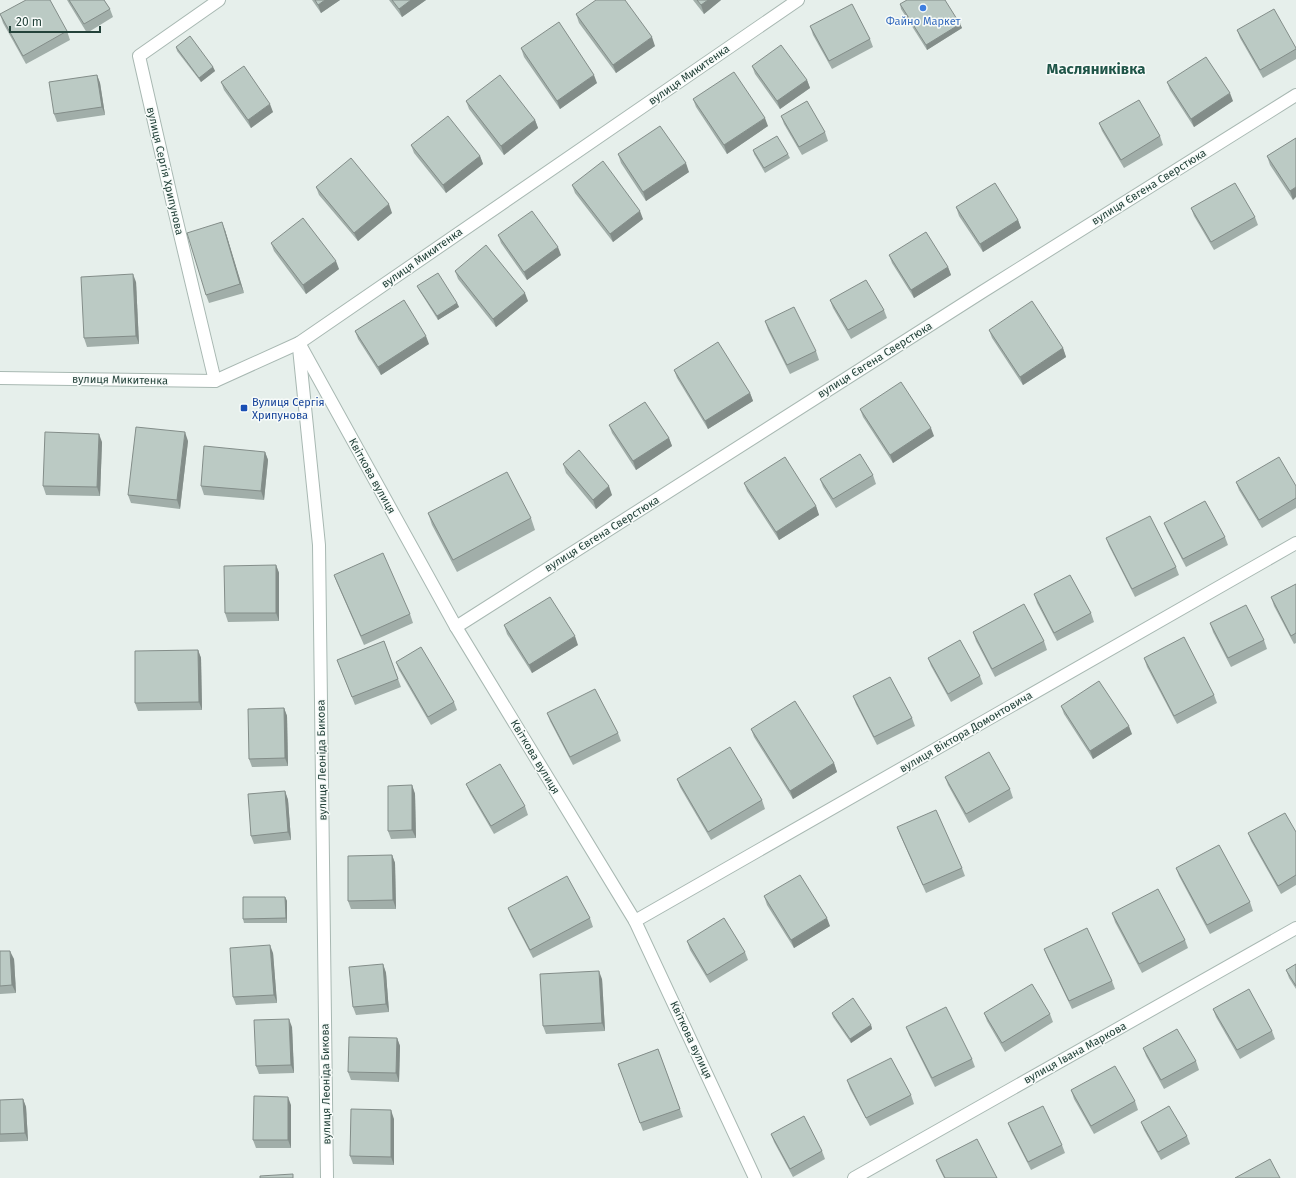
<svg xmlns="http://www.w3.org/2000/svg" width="1296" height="1178" viewBox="0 0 1296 1178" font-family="'Fira Sans',sans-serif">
<rect width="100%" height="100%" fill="#e6efeb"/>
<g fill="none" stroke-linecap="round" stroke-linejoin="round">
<defs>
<g id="minor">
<path d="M299 343 456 627 635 921 755 1178"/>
<path d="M299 348 319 545 327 1178"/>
<path d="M215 381 173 205 139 56 219 0"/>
<path d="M456 627 982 292 1296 95"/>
<path d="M635 921 1296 543"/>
<path d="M854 1178 1296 928"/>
</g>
<path id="tertiary" d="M0 378 215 381 299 343 798 0"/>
</defs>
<use href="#minor" stroke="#a8b8b2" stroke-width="14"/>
<use href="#tertiary" stroke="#a8b8b2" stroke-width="14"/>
<use href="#minor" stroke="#fff" stroke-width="12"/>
<use href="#tertiary" stroke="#fff" stroke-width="12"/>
</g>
<g fill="#a1aea9">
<path d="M67 0H104L110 9 113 17 87 33Z"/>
<path d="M312 0H340L321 13Z"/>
<path d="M389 0H426L402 17Z"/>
<path d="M693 0H721L704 14Z"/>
<path d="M900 4 960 24 962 28 927 50 901 9Z"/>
<path d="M0 14 67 31 70 40 26 64 3 23Z"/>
<path d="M576 14 655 46 616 73 579 23Z"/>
<path d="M810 26 870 39 873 47 832 69 813 35Z"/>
<path d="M1237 30 1296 48V59L1263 78 1240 38Z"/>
<path d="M176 47 213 67 215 71 201 82 177 51Z"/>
<path d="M521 48 597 83 560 109 524 57Z"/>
<path d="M752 66 807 80 810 88 780 109 755 74Z"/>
<path d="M97 75 100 83 105 115 57 122 54 114Z"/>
<path d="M221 82 273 112 251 128 224 90Z"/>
<path d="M1167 82 1233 101 1194 127 1170 90Z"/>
<path d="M693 99 768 126 727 154 696 107Z"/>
<path d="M466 101 535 120 538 128 504 155 469 109Z"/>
<path d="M781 116 825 132 828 141 802 155 784 124Z"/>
<path d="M1099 123 1160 136 1163 145 1124 168 1102 131Z"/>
<path d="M1296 138 1293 200 1270 165 1267 156Z"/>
<path d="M411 145 480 156 483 164 446 193 414 153Z"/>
<path d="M753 150 788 154 790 158 765 173 754 154Z"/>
<path d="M618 154 689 172 646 201 621 163Z"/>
<path d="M572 185 643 219 613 242 575 193Z"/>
<path d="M316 187 392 213 358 241 319 195Z"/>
<path d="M956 207 1018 220 1021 228 983 252 959 216Z"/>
<path d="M1191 208 1255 217 1258 225 1214 250 1194 216Z"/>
<path d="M225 230 244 293 209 303 206 295Z"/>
<path d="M498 235 561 255 527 280 501 243Z"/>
<path d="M271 243 339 269 306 294 274 251Z"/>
<path d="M889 255 948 267 951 275 914 298 892 263Z"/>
<path d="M455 271 528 301 496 327 458 279Z"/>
<path d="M136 282 139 344 87 347 84 338Z"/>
<path d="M417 286 457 303 459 307 438 320 419 290Z"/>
<path d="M830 300 884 310 887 318 851 339 833 308Z"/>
<path d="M765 321 816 351 819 360 790 374 768 330Z"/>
<path d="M989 330 1063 348 1066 357 1023 385 992 338Z"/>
<path d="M355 331 429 344 381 375 358 339Z"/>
<path d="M674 370 750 393 753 401 708 429 677 378Z"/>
<path d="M860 409 934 436 893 463 863 417Z"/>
<path d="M609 425 669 438 672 446 636 470 612 433Z"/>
<path d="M188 441 180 509 131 503 128 495Z"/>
<path d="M102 442 100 496 46 495 43 486Z"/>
<path d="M265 452 268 460 264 500 204 495 201 486Z"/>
<path d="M563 464 612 495 596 509 566 473Z"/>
<path d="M873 475 876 484 836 508 823 487 820 479Z"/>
<path d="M1236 482 1296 486V508L1262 528 1239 490Z"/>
<path d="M744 483 816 506 819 515 779 540 747 491Z"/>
<path d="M428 513 531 518 535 530 457 572 432 525Z"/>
<path d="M1164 523 1225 537 1228 545 1186 567 1167 531Z"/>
<path d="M1106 538 1176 567 1179 575 1135 597 1109 546Z"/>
<path d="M276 565 279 573V621L228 622 225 613Z"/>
<path d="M334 575 410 614 413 623 364 645 337 583Z"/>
<path d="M1296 584V643L1294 644 1274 606 1271 597Z"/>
<path d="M1034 594 1091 613 1094 622 1057 641 1037 603Z"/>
<path d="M1210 623 1264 640 1267 649 1231 667 1213 632Z"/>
<path d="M504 625 578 645 532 673 507 634Z"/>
<path d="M973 632 1044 641 1047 650 995 677 976 641Z"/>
<path d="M384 641 401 687 355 705 337 660Z"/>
<path d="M198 650 201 658 202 710 138 711 135 703Z"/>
<path d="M928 658 980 676 983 684 951 702 931 666Z"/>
<path d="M1144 658 1214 695 1217 703 1177 724 1147 667Z"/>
<path d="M396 662 454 702 457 710 431 725 399 670Z"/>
<path d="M853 696 912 718 915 726 877 745 856 704Z"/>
<path d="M1061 706 1132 734 1093 759 1064 714Z"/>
<path d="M284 708 287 716 288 766 252 767 249 759Z"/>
<path d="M547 713 618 733 621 741 573 765 550 721Z"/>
<path d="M751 729 834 763 837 772 793 799 754 737Z"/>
<path d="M945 777 1010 789 1013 798 969 823 948 785Z"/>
<path d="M677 779 762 800 765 809 711 840 680 787Z"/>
<path d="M466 784 525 806 528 815 494 834 470 793Z"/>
<path d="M412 785 415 794 416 838 391 839 388 831Z"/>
<path d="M285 791 288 800 291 840 254 844 251 836Z"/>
<path d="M897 827 962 868 965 876 926 893 900 835Z"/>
<path d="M1296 832V885L1281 894 1251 841 1248 833Z"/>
<path d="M392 855 395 863 396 909H351L348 901Z"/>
<path d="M1176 868 1250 902 1253 911 1210 934 1179 876Z"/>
<path d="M764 896 830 926 794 948 767 905Z"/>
<path d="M285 897 287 901V923H244L243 919Z"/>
<path d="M508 908 590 918 593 927 533 958 511 916Z"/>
<path d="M1112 913 1185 940 1188 948 1142 973 1115 922Z"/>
<path d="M687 941 745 952 748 960 710 983 690 950Z"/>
<path d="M1044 949 1112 981 1115 989 1072 1009 1047 957Z"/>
<path d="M0 951 14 959 16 993 0 994Z"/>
<path d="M273 953 277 1003 236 1005 233 997Z"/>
<path d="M383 964 386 973 389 1012 356 1015 353 1007Z"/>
<path d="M1296 964V989L1289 978 1286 970Z"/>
<path d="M602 979 605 1031 546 1034 543 1026Z"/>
<path d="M1213 1009 1272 1031 1275 1039 1240 1059 1216 1017Z"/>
<path d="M832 1013 871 1025 872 1029 851 1043 833 1017Z"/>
<path d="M984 1013 1050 1014 1053 1022 1005 1052 987 1021Z"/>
<path d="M292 1027 294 1073 259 1074 256 1066Z"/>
<path d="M906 1027 972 1059 975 1067 935 1087 909 1035Z"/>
<path d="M397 1038 400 1046 399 1082 351 1080 348 1072Z"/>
<path d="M1143 1048 1196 1061 1199 1070 1164 1089 1146 1056Z"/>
<path d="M658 1049 683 1117 643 1131 618 1064Z"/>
<path d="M847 1080 911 1095 914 1104 870 1126 850 1089Z"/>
<path d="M1071 1090 1135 1101 1138 1110 1094 1134 1074 1099Z"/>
<path d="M23 1099 26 1107 28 1141 0 1142V1100Z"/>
<path d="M291 1105V1148H256L253 1140Z"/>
<path d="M394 1119V1165L353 1164 350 1156Z"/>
<path d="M1141 1122 1187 1136 1190 1144 1161 1160 1144 1130Z"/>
<path d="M1008 1123 1062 1145 1065 1153 1031 1170 1011 1131Z"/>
<path d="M771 1134 822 1151 825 1159 793 1177 774 1142Z"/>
<path d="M936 1160 997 1178H944L939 1168Z"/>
</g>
<g fill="#838d89">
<path d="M325 0H340L321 13 318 5Z"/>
<path d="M411 0H426L402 17 399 9Z"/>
<path d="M708 0H721L704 14 701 5Z"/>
<path d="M960 24 962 28 927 50 926 45Z"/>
<path d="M652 37 655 46 616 73 613 65Z"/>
<path d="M213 67 215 71 201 82 199 78Z"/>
<path d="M97 75 100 83 105 115 102 107Z"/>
<path d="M594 75 597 83 560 109 557 101Z"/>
<path d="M807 80 810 88 780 109 777 101Z"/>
<path d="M1230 93 1233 101 1194 127 1191 119Z"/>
<path d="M270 104 273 112 251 128 248 120Z"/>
<path d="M765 118 768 126 727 154 724 145Z"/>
<path d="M535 120 538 128 504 155 501 146Z"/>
<path d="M480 156 483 164 446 193 443 185Z"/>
<path d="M686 163 689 172 646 201 643 192Z"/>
<path d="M1296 187V197L1293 200 1290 191Z"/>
<path d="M389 204 392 213 358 241 354 233Z"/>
<path d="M640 211 643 219 613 242 610 234Z"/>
<path d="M1018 220 1021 228 983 252 980 244Z"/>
<path d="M222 222 225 230 244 293 240 284Z"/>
<path d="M558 247 561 255 527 280 524 272Z"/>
<path d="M336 261 339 269 306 294 303 285Z"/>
<path d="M948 267 951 275 914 298 911 290Z"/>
<path d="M133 274 136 282 139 344 136 336Z"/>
<path d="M525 293 528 301 496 327 493 319Z"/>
<path d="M457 303 459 307 438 320 437 316Z"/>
<path d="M426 336 429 344 381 375 378 367Z"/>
<path d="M1063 348 1066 357 1023 385 1020 377Z"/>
<path d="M750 393 753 401 708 429 705 421Z"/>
<path d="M931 428 934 436 893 463 890 455Z"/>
<path d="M185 432 188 441 180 509 177 500Z"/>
<path d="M99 434 102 442 100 496 97 487Z"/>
<path d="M669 438 672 446 636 470 633 461Z"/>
<path d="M265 452 268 460 264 500 261 491Z"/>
<path d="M609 486 612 495 596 509 593 500Z"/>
<path d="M816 506 819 515 779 540 776 532Z"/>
<path d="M276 565 279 573V621L276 613Z"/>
<path d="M575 636 578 645 532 673 529 665Z"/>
<path d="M198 650 201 658 202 710 199 702Z"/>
<path d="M284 708 287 716 288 766 285 758Z"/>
<path d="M1129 726 1132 734 1093 759 1090 751Z"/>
<path d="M834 763 837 772 793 799 790 791Z"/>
<path d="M412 785 415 794 416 838 412 830Z"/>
<path d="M285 791 288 800 291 840 288 832Z"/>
<path d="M392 855 395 863 396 909 393 900Z"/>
<path d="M285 897 287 901V923L286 918Z"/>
<path d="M827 918 830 926 794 948 791 940Z"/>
<path d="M270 945 273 953 277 1003 274 995Z"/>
<path d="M10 951 14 959 16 993 12 985Z"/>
<path d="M383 964 386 973 389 1012 386 1004Z"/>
<path d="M599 971 602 979 605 1031 602 1023Z"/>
<path d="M289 1019 292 1027 294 1073 291 1065Z"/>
<path d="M871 1025 872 1029 851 1043 850 1039Z"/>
<path d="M397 1038 400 1046 399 1082 396 1073Z"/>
<path d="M288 1097 291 1105V1148L288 1140Z"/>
<path d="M23 1099 26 1107 28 1141 25 1133Z"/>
<path d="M391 1110 394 1119V1165L391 1157Z"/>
</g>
<g fill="#bbcac4" stroke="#838d89">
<path d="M26 0H50L67 31 23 56 0 14Z"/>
<path d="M69 0H104L110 9 84 24Z"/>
<path d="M315 0H325L318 5Z"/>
<path d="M392 0H411L399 9Z"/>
<path d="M596 0H625L652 37 613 65 576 14Z"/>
<path d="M697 0H708L701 5Z"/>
<path d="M907 0H945L960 24 926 45 900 4Z"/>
<path d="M852 4 870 39 829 61 810 26Z"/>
<path d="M1274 9 1296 48V49L1260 70 1237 30Z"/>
<path d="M559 22 594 75 557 101 521 48Z"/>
<path d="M190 36 213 67 199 78 176 47Z"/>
<path d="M781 45 807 80 777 101 752 66Z"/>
<path d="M1206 57 1230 93 1191 119 1167 82Z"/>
<path d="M244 66 270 104 248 120 221 82Z"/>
<path d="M734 72 765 118 724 145 693 99Z"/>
<path d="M97 75 102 107 54 114 49 82Z"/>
<path d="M500 75 535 120 501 146 466 101Z"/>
<path d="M1139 100 1160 136 1121 160 1099 123Z"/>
<path d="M807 101 825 132 799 147 781 116Z"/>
<path d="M448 116 480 156 443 185 411 145Z"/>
<path d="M660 126 686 163 643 192 618 154Z"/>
<path d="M777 136 788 154 764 168 753 150Z"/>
<path d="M1296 138V187L1290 191 1267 156Z"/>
<path d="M351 158 389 204 354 233 316 187Z"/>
<path d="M603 161 640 211 610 234 572 185Z"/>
<path d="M995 183 1018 220 980 244 956 207Z"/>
<path d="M1235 183 1255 217 1211 242 1191 208Z"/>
<path d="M532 211 558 247 524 272 498 235Z"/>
<path d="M303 218 336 261 303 285 271 243Z"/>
<path d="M222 222 240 284 206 295 187 233Z"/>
<path d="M926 232 948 267 911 290 889 255Z"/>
<path d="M486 245 525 293 493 319 455 271Z"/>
<path d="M438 273 457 303 437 316 417 286Z"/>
<path d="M133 274 136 336 84 338 81 277Z"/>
<path d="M866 280 884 310 848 330 830 300Z"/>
<path d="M404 300 426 336 378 367 355 331Z"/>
<path d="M1032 301 1063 348 1020 377 989 330Z"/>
<path d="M794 307 816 351 787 365 765 321Z"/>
<path d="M718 342 750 393 705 421 674 370Z"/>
<path d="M901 382 931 428 890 455 860 409Z"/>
<path d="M645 402 669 438 633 461 609 425Z"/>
<path d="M136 427 185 432 177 500 128 495Z"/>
<path d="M45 432 99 434 97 487 43 486Z"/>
<path d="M204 446 265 452 261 491 201 486Z"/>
<path d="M579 450 609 486 593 500 563 464Z"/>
<path d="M860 454 873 475 833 499 820 479Z"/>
<path d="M785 457 816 506 776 532 744 483Z"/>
<path d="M1279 457 1296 486V498L1259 520 1236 482Z"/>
<path d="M507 472 531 518 453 560 428 513Z"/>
<path d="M1205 501 1225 537 1183 559 1164 523Z"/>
<path d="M1150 516 1176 567 1132 589 1106 538Z"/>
<path d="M383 553 410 614 361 636 334 575Z"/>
<path d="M276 565V613H225L224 566Z"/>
<path d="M1070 575 1091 613 1054 633 1034 594Z"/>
<path d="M1296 584V633L1291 636 1271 597Z"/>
<path d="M550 597 575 636 529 665 504 625Z"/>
<path d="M1024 604 1044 641 992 669 973 632Z"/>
<path d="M1246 605 1264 640 1228 658 1210 623Z"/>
<path d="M1184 637 1214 695 1174 716 1144 658Z"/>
<path d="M960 640 980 676 948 694 928 658Z"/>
<path d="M384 641 398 679 352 697 337 660Z"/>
<path d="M421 647 454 702 428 717 396 662Z"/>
<path d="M198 650 199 702 135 703V651Z"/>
<path d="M890 677 912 718 874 737 853 696Z"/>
<path d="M1099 681 1129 726 1090 751 1061 706Z"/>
<path d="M595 689 618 733 570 757 547 713Z"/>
<path d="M795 701 834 763 790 791 751 729Z"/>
<path d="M284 708 285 758 249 759 248 709Z"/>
<path d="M730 747 762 800 708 832 677 779Z"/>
<path d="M989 752 1010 789 966 814 945 777Z"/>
<path d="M500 764 525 806 491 826 466 784Z"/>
<path d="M412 785V830L388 831V786Z"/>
<path d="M285 791 288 832 251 836 248 794Z"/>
<path d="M936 810 962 868 923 885 897 827Z"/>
<path d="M1285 813 1296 832V875L1278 886 1248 833Z"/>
<path d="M1219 845 1250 902 1207 925 1176 868Z"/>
<path d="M392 855 393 900 348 901V856Z"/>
<path d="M800 875 827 918 791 940 764 896Z"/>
<path d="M567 876 590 918 530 950 508 908Z"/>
<path d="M1158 889 1185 940 1139 964 1112 913Z"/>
<path d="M243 897H285L286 918 243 919Z"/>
<path d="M724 918 745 952 707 975 687 941Z"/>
<path d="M1087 928 1112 981 1069 1001 1044 949Z"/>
<path d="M270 945 274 995 233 997 230 948Z"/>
<path d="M0 951H10L12 985 0 986Z"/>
<path d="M383 964 386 1004 353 1007 349 967Z"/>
<path d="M1296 964V986L1286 970Z"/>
<path d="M599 971 602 1023 543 1026 540 974Z"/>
<path d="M1032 984 1050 1014 1002 1043 984 1013Z"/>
<path d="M1249 989 1272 1031 1237 1050 1213 1009Z"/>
<path d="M853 998 871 1025 850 1039 832 1013Z"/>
<path d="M946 1007 972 1059 932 1078 906 1027Z"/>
<path d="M289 1019 291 1065 256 1066 254 1020Z"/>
<path d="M1177 1029 1196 1061 1161 1080 1143 1048Z"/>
<path d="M349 1037 397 1038 396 1073 348 1072Z"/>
<path d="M658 1049 680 1109 640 1123 618 1064Z"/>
<path d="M891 1058 911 1095 866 1118 847 1080Z"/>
<path d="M1115 1066 1135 1101 1091 1126 1071 1090Z"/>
<path d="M254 1096 288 1097V1140H253Z"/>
<path d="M23 1099 25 1133 0 1134V1100Z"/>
<path d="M1043 1106 1062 1145 1028 1162 1008 1123Z"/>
<path d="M1169 1106 1187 1136 1158 1152 1141 1122Z"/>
<path d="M351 1109 391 1110V1157L350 1156Z"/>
<path d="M804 1116 822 1151 790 1169 771 1134Z"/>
<path d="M977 1139 997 1178H945L936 1160Z"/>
<path d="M1270 1159 1280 1178H1235Z"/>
<path d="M293 1174V1178H260V1176Z"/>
</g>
<circle fill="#3f7fe0" stroke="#f7fbf9" stroke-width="1.5" cx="923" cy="8" r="4"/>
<rect fill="#1a4fb4" stroke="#f7fbf9" stroke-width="1.5" x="240" y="404" width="8" height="8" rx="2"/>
<g text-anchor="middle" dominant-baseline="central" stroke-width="3" stroke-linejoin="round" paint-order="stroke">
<g font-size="11" fill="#366cbe" stroke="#f7fbf9">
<text x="923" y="21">Файно Маркет</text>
</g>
<g font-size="11" fill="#24423a" stroke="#f7fbf9">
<text transform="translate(689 75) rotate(-35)">вулиця Микитенка</text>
<text transform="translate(165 171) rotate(77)">вулиця Сергія Хрипунова</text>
<text transform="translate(1149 187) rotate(-32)">вулиця Євгена Сверстюка</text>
<text transform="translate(422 258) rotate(-35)">вулиця Микитенка</text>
<text transform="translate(875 360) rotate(-32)">вулиця Євгена Сверстюка</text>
<text transform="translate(120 380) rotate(1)">вулиця Микитенка</text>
<text transform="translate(372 476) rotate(61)">Квіткова вулиця</text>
<text transform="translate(602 534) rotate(-32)">вулиця Євгена Сверстюка</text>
<text transform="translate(966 732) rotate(-30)">вулиця Віктора Домонтовича</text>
<text transform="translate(535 757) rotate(59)">Квіткова вулиця</text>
<text transform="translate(322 760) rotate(-91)">вулиця Леоніда Бикова</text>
<text transform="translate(691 1040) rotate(65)">Квіткова вулиця</text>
<text transform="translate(1075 1053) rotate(-29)">вулиця Івана Маркова</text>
<text transform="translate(326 1084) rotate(-91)">вулиця Леоніда Бикова</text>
</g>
<g font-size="11" fill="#164399" stroke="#f7fbf9" text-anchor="start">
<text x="252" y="402">Вулиця Сергія<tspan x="252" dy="13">Хрипунова</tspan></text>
</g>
<g font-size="15" font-weight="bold" fill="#1f5548" stroke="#f7fbf9">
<text x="1096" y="69">Масляниківка</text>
</g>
</g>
<path d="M10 26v6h90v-6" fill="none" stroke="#24423a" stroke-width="2"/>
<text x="16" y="26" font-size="12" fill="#24423a" stroke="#f7fbf9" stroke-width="3" paint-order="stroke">20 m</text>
</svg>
